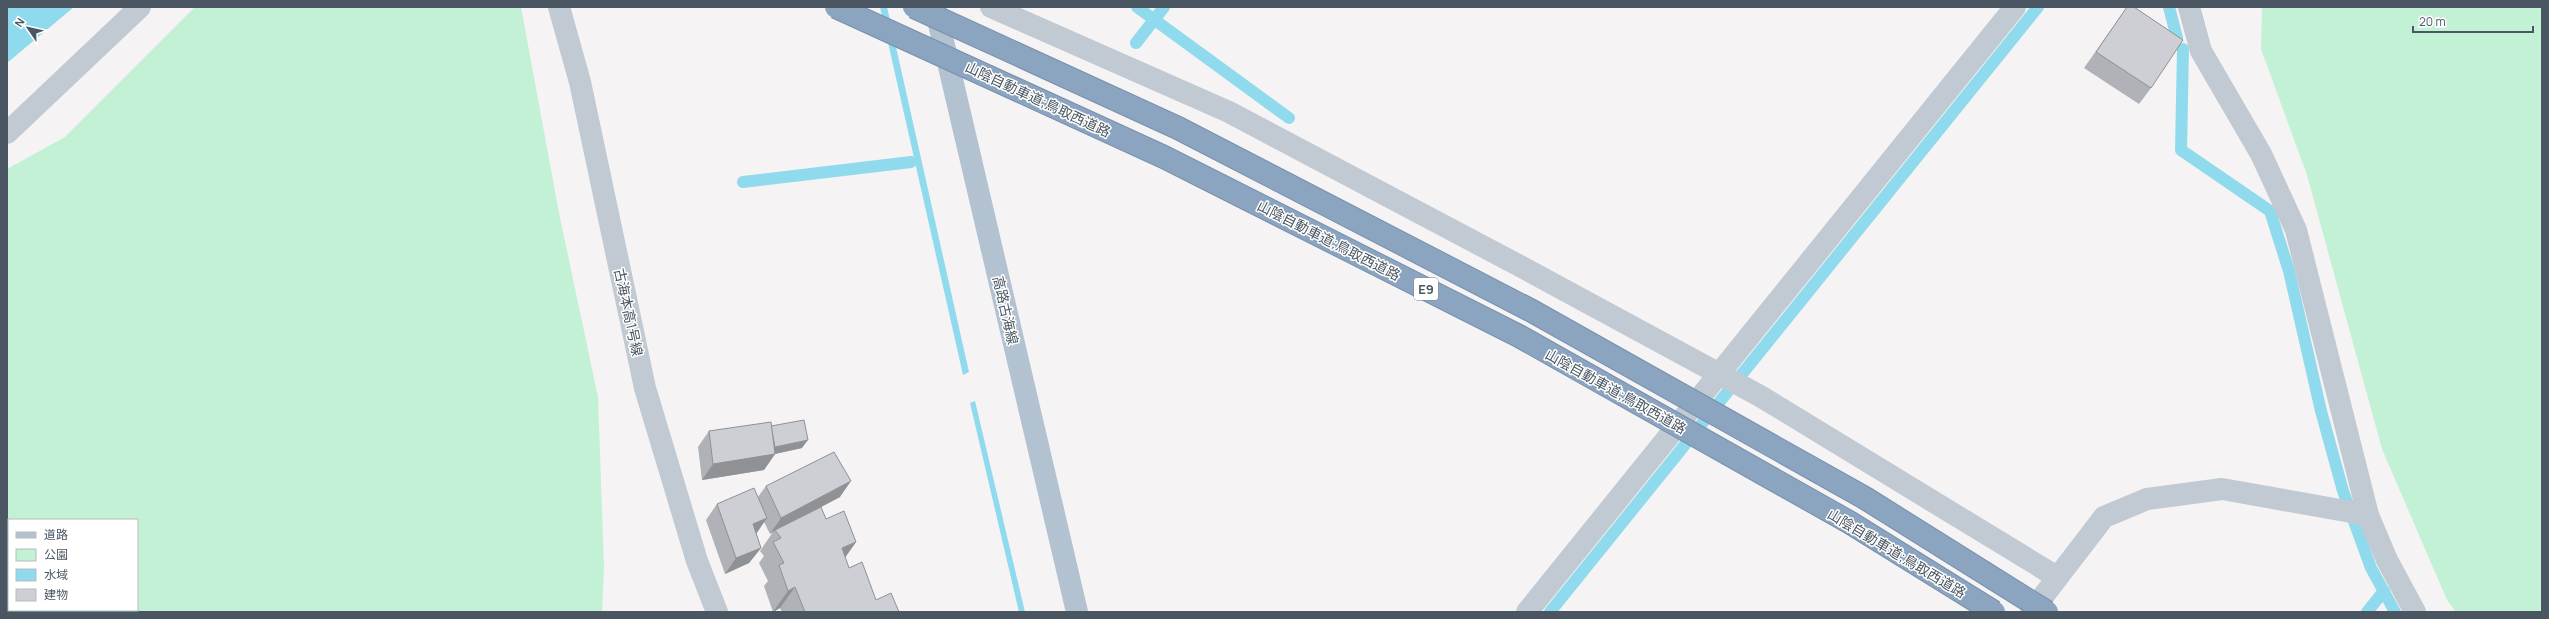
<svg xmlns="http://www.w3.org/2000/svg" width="2549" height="619" viewBox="0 0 2549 619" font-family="Manrope,'Noto Sans JP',sans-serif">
<rect width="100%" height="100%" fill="#f5f3f3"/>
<g fill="#c3f1d5" fill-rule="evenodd">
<path d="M195 7H521L559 213 598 397 604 567 602 612H7V169L65 137ZM9 520H137V610H9Z"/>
<path d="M2262 7H2542V612H2456L2447 600 2382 449 2307 175 2261 49Z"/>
</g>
<g fill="#90daee">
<path d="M7 7H74L7 63Z"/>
<path d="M880 7H887L969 372 963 375Z"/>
<path d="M975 401 1025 612H1019L970 403Z"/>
</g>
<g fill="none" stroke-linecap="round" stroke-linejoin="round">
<g stroke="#90daee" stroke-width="12">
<path d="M1137 7 1289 118"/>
<path d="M2169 7 2177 38"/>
<path d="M1136 43 1164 7"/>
<path d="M2183 49 2181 150 2270 211 2289 271 2321 411 2343 491 2371 568 2395 612"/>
<path d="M743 182 911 162"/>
<path d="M1550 612 2038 7"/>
<path d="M2367 612 2384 591"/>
</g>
<g stroke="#c1cad2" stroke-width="22">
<path d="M559 7 580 82 645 388 697 561 717 612"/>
<path d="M991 7 1229 112 1520 266 1760 396 2057 577"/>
<path d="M2189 7 2201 51 2261 154 2296 230 2368 515 2387 560 2415 612"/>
<path d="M7 133 140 7"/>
<path d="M1527 612 2015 7"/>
<path d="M2031 612 2104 517 2147 499 2222 489 2368 515"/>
</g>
<path stroke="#b3c2d1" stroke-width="22" d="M935 7 1077 612"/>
<defs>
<g id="highway-bridge">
<path d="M836 7 1164 157 1519 336 1849 522 1994 612"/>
<path d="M914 7 1178 128 1532 311 1865 498 2047 612"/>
</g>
</defs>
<use href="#highway-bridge" stroke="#7690ad" stroke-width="24" stroke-linecap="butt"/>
<use href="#highway-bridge" stroke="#8ba5c1" stroke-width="22"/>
</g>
<g fill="#b0b2b7">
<path d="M2127 7 2151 88 2139 104 2084 68Z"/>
<path d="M771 426 802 448 775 454 764 470 702 480 698 447 709 431Z"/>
<path d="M766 486 840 497 821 507 826 519 856 542 845 558 849 568 876 600 899 612H782L780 608 773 612 764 586 768 581 759 563 764 556 760 551 773 532 770 534 764 522 756 534 761 548 749 563 725 574 706 520 717 504 758 497Z"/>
</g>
<g fill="#909195">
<path d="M808 440 802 448 770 455 775 454 764 470 702 480 713 464 775 447Z"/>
<path d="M851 481 840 497 776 531 775 530 773 532 770 534 781 518Z"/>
<path d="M767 518 756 534 753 524Z"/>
<path d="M856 542 841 563 842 548Z"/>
<path d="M761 548 749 563 725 574 736 558Z"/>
<path d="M795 587 780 608 773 612 788 591Z"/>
</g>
<g fill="#cdcfd5" stroke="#909195">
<path d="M2127 7H2134L2183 40 2151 88 2096 52Z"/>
<path d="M804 420 808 440 775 447 771 426Z"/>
<path d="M771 422 775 454 713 464 709 431Z"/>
<path d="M834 452 851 481 781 518 766 486Z"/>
<path d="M754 488 767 518 753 524 761 548 736 558 717 504Z"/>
<path d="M821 507 826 519 844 511 856 542 842 548 849 568 862 562 876 600 891 593 899 612H805L795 587 788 591 779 565 784 563 773 542 781 538 775 530Z"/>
</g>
<g text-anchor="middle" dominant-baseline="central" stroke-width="3" stroke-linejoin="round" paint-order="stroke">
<rect fill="#fff" stroke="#808990" stroke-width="1" x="1414" y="278" width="24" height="22" rx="3"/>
<g font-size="13" font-weight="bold" fill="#4a5661">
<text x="1426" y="289">E9</text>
</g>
<g font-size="14" fill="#4a5661" stroke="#fff">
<text transform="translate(1038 99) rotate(25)">山陰自動車道;鳥取西道路</text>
<text transform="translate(1329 240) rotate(27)">山陰自動車道;鳥取西道路</text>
<text transform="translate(1006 310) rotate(77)">高路古海線</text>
<text transform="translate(629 312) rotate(78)">古海本高1号線</text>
<text transform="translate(1616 391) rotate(29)">山陰自動車道;鳥取西道路</text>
<text transform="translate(1897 553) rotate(31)">山陰自動車道;鳥取西道路</text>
</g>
</g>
<rect width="2549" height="619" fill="none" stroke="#4a5661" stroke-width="16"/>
<rect x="8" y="519" width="130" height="92" fill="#ffffff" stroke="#b7bbc0"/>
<rect x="16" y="532" width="20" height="6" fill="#b3c2d1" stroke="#b7bbc0"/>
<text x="44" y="539" font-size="12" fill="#4a5661">道路</text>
<rect x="16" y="549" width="20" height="12" fill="#c3f1d5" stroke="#b7bbc0"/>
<text x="44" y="559" font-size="12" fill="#4a5661">公園</text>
<rect x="16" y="569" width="20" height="12" fill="#90daee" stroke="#b7bbc0"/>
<text x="44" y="579" font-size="12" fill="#4a5661">水域</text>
<rect x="16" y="589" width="20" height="12" fill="#cdcfd5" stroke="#b7bbc0"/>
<text x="44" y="599" font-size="12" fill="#4a5661">建物</text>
<g transform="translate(28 28) rotate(304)" stroke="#ffffff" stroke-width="3" paint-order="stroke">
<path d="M0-3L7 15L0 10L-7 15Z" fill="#4a5661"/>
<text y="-6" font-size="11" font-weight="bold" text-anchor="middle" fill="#4a5661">N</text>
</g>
<path d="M2413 26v6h120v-6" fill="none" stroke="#4a5661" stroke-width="2"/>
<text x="2419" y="26" font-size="12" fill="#4a5661" stroke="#ffffff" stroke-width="3" paint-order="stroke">20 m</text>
</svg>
